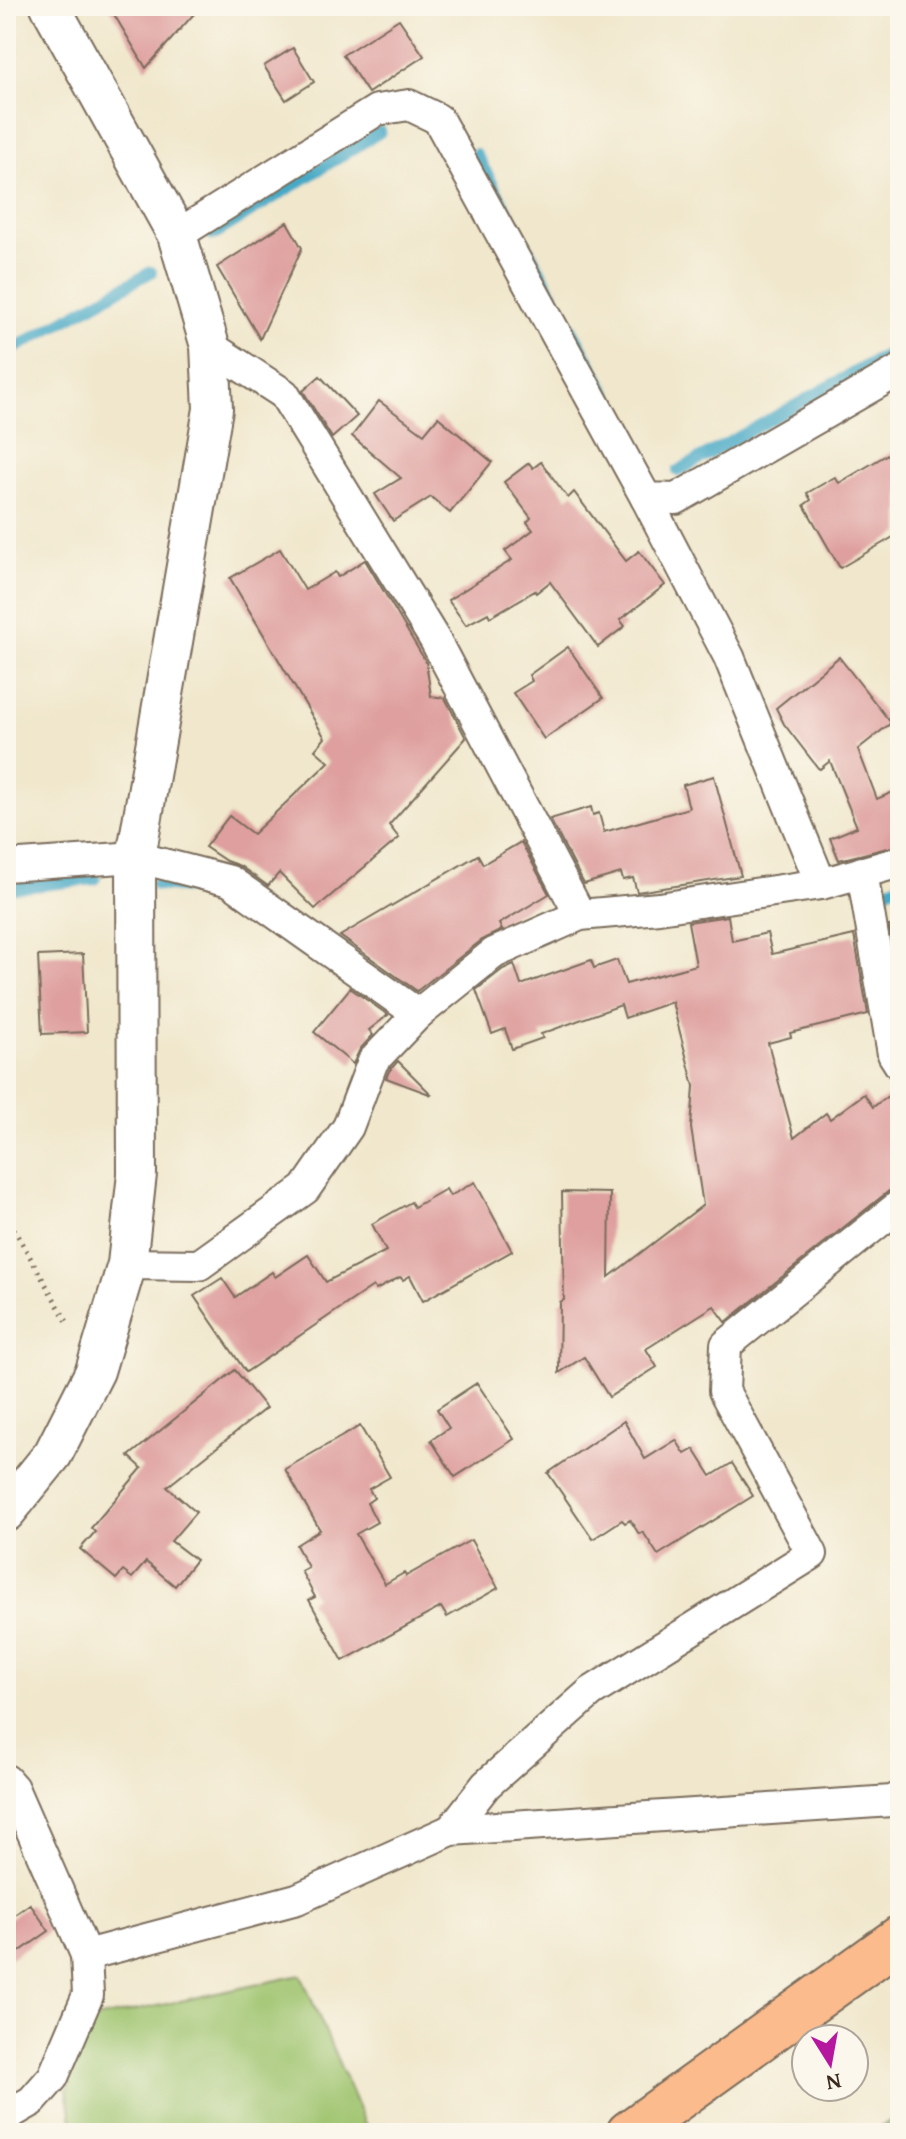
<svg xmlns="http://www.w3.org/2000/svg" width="906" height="2139" viewBox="0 0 906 2139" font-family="'Gentium Book Plus',serif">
<rect width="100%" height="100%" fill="#fbf7ec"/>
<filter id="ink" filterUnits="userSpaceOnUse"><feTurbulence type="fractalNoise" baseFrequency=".0125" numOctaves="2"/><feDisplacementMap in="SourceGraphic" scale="16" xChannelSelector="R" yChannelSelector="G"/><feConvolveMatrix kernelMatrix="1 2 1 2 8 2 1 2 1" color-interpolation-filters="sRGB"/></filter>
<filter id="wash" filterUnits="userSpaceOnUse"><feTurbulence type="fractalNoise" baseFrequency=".006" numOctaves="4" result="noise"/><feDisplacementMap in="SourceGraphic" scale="32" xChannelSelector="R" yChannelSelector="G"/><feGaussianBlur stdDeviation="1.8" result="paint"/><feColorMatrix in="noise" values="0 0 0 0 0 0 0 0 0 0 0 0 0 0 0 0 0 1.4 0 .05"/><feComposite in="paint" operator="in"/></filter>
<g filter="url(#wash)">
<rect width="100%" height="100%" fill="#f0e7cc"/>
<path fill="#9fc46e" stroke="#6d7746" stroke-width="2" d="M301 1975 369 2133H74L67 2090 91 2020Z"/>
<path fill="#7faa61" stroke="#5d6a40" stroke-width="2" d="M900 2114V2133H871Z"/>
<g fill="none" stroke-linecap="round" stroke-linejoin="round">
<g stroke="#46a9c6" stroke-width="12">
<path d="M476 154 637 449"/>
<path d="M213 235 380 132"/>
<path d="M6 353 151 272"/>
<path d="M678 471 900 347"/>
<path d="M156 885 215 890 304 951"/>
<path d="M6 889 95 879"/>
<path d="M874 894 900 885"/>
</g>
</g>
<g id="blocks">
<g fill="#de9f9e">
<path d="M109 6H201L146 68Z"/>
<path d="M399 19 424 56 368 93 343 55Z"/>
<path d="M293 48 314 82 286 100 264 66Z"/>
<path d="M287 222 302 248 260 339 217 267Z"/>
<path d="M320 376 357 416 332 438 303 391Z"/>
<path d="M379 401 424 434 438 417 492 462 450 513 431 497 393 521 375 494 401 478 352 436Z"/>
<path d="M900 447V533L840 568 804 505 811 500 807 493 835 477 839 483Z"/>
<path d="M541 462 568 498 574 492 626 561 639 551 665 585 620 620 625 626 598 647 550 582 536 593 535 591 490 617 488 613 466 625 448 600 512 560 505 551 533 530 527 522 531 518 504 482 529 463 533 468Z"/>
<path d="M280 549 305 590 335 572 338 577 365 560 426 662 431 696 445 698 466 738 389 825 399 838 315 909 279 873 268 886 240 866 226 861 205 847 229 816 253 834 329 762 315 750 325 738 230 578Z"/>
<path d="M568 647 603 698 544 739 513 693 532 681 529 675Z"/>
<path d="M839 657 891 723 858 749 877 799 900 789V845L839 860 830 838 857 827 830 761 820 769 818 768 784 724 776 708Z"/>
<path d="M714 776 741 876 637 892 633 878 623 880 621 873 584 884 550 819 591 807 593 815 599 813 604 832 689 808 683 785Z"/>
<path d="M521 842 549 894 499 924 502 930 483 939 417 991 340 936 478 855 483 864Z"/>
<path d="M728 916 732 941 767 933 772 954 854 935 868 1014 790 1033 791 1037 768 1043 794 1138 826 1113 830 1119 864 1094 873 1107 900 1087V1187L889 1191 726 1322 714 1306 646 1349 657 1367 609 1397 584 1357 559 1373 560 1302 564 1300 562 1192 610 1193 609 1277 703 1205 691 1128 694 1086 672 1002 625 1018 621 1005 541 1034 543 1038 512 1049 505 1029 492 1034 476 990 503 969 514 964 521 985 591 960 594 968 617 960 626 984 696 965 688 922Z"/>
<path d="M900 924V984H899L889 926Z"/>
<path d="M83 954 87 1032 42 1034 38 956Z"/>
<path d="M350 988 388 1015 369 1030 373 1035 360 1049 353 1064 314 1032Z"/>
<path d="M398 1061 432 1095 386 1078 389 1071Z"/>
<path d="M475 1182 512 1251 423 1301 410 1276 403 1280 400 1277 376 1290 373 1286 246 1372 194 1296 222 1278 235 1297 272 1272 275 1277 308 1255 326 1282 386 1251 372 1224 411 1202 414 1207 446 1189 450 1196Z"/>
<path d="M235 1370 266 1408 167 1487 196 1512 171 1541 196 1560 175 1586 146 1562 132 1578 123 1571 116 1579 80 1549 95 1532 91 1528 142 1468 129 1456Z"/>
<path d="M477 1383 514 1439 455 1477 431 1440 449 1428 437 1409Z"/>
<path d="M624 1421 645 1459 676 1440 685 1454 694 1449 711 1476 732 1463 753 1496 658 1555 643 1532 639 1534 630 1520 625 1523 622 1520 593 1539 548 1473Z"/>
<path d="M360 1426 390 1477 369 1489 374 1498 367 1503 377 1522 356 1534 385 1584 404 1573 406 1576 471 1540 498 1588 447 1617 441 1607 343 1661 309 1600 315 1597 301 1571 308 1567 296 1545 320 1530 285 1469Z"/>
<path d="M30 1904 49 1931 6 1961V1921Z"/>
</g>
</g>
</g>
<g filter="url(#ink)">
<use href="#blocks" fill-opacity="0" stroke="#7a6c5b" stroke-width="2"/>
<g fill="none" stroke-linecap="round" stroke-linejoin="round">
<defs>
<g id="minor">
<path d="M177 235 377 110 409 105 438 119 646 498 676 499 900 370"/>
<path d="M210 346 284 394 435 640 580 915"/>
<path d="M646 498 729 657 821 884"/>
<path d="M6 866 136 857 230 881 418 1014"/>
<path d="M862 872 893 1054 900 1065"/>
<path d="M127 1264 199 1265 305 1189 348 1127 373 1061 418 1014 494 953 580 915 659 908 821 884 900 862"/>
<path d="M6 1780 13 1788 86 1955 297 1899 451 1830 892 1801 900 1797"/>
<path d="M451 1830 486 1785 591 1692 812 1554 724 1391 726 1345 900 1205"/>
<path d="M6 2116 32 2101 53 2077 88 1995 86 1955"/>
</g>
<path id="tertiary" d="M6 1512 53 1454 95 1371 127 1264 137 1174 136 857 213 409 210 346 177 235 50 6"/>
<path id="motorway" d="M629 2133 900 1938"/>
</defs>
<use href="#minor" stroke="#7a6c5b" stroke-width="34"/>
<use href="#tertiary" stroke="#7a6c5b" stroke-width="42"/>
<use href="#motorway" stroke="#7a6c5b" stroke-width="48"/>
<path stroke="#7a6c5b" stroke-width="5" stroke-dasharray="2 6" stroke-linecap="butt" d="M6 1215 69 1325"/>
<use href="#minor" stroke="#fff" stroke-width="30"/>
<use href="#tertiary" stroke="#fff" stroke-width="38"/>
<use href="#motorway" stroke="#fbbb8d" stroke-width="44"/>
</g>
</g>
<rect width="906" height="2139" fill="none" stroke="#fbf7ec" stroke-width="32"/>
<g transform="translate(830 2063) rotate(169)"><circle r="38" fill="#fbf7ec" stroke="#aea59a" stroke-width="2"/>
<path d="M0-6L14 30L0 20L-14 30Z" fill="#b5179e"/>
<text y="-12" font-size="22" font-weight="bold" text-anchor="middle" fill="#3b2a1e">N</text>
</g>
</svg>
